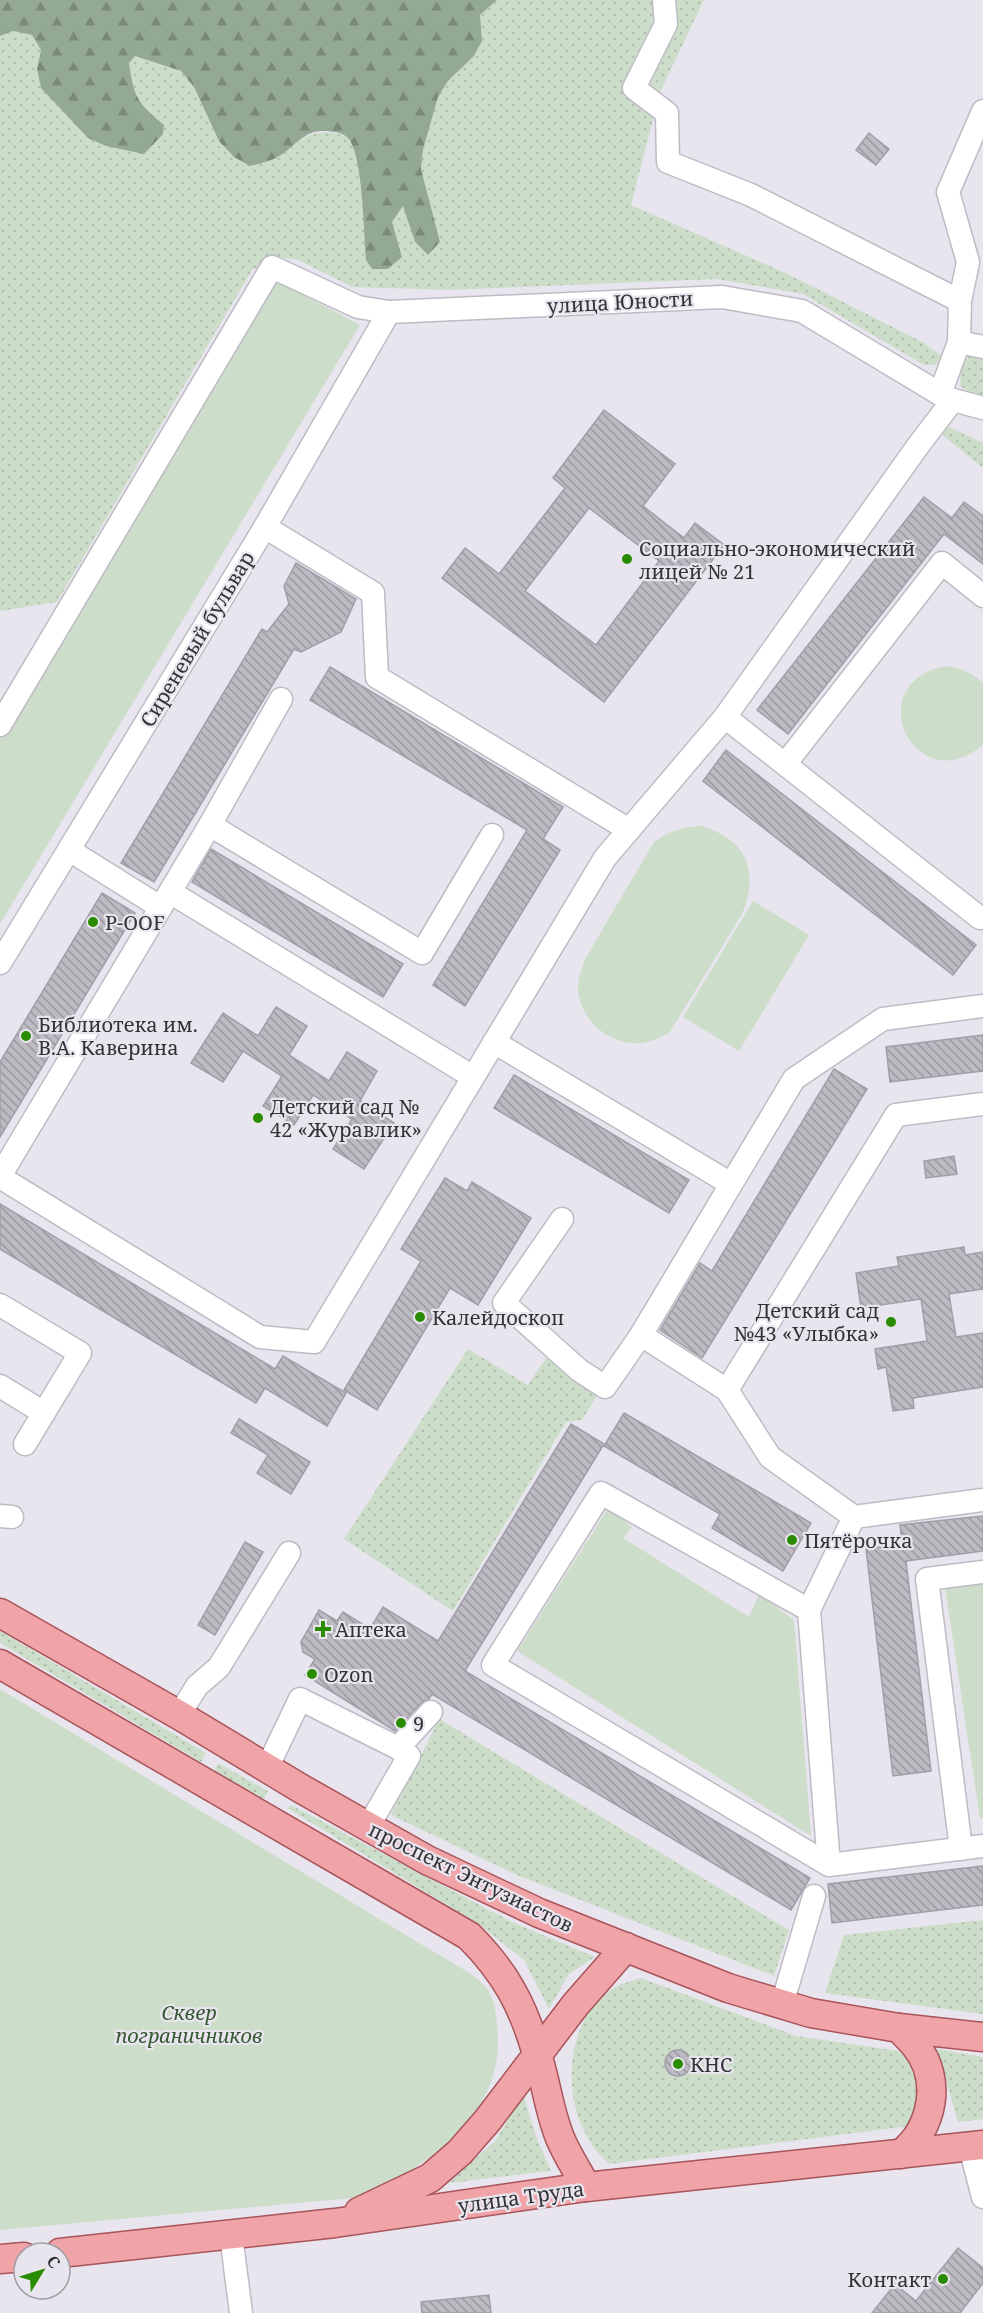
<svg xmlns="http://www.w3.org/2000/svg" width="983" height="2313" viewBox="0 0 983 2313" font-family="'Noto Serif',serif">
<defs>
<pattern id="grass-dots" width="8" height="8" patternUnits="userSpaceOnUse" patternTransform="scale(1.5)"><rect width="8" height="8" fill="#ccdeca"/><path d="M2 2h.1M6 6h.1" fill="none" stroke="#b0bfae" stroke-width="1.8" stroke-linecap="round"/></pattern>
<pattern id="forest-firs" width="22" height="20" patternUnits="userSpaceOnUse" patternTransform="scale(1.5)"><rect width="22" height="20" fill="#94a991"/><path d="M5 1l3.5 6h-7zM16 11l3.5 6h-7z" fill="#7a8a77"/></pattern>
<pattern id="building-back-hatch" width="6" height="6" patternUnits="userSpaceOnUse" patternTransform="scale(1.5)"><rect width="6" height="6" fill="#bebac3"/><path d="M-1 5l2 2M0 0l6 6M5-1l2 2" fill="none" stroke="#9b989f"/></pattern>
</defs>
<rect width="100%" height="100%" fill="#e9e5ee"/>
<g fill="url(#grass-dots)">
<path d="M497 0H704L660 92 631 205 790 275 924 343 943 357 935 365H924L803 294 717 279 448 290 352 287 298 260 278 257 252 270 57 602 0 611V36L13 31 32 35 41 50 37 69 164 125C138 102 134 97 129 63L135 56 181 71 194 87 219 141 278 157C296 141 313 127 339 134 346 136 350 138 353 145 364 169 364 230 366 260L402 257 392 222 403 206 415 242 427 255 440 242 421 169 423 150 438 97 448 81 474 56 482 41 480 15Z"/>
<path d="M970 354 983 355V395L973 394 960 386 961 369Z"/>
<path d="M947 426 983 443V468L941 434Z"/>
<path d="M468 1349 528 1385 546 1358 598 1394 582 1420 566 1422 453 1611 344 1539Z"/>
<path d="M0 1631 206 1753 201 1762 0 1643Z"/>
<path d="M439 1719 789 1930 774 1976 517 1875 391 1815Z"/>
<path d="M218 1763 268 1791 264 1799 214 1771Z"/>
<path d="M291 1805 512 1922 595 1957 569 1974 549 2009 524 1960 477 1923 287 1808Z"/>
<path d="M983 1920V2014L825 1993 844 1935Z"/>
<path d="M641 1978 796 2036 899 2051 914 2068 920 2089 910 2126 609 2164C603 2157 595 2151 591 2143 560 2098 565 2016 615 1987 623 1983 633 1981 641 1978Z"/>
<path d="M937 2049 983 2057V2119L958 2122Z"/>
<path d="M523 2094 537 2139 551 2171 449 2183 496 2140Z"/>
</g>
<path fill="url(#forest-firs)" d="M0 0H497L480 15 482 41 474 56 448 81 438 97 423 150 421 169 440 242 428 255 415 242 403 206 392 222 402 257 388 269H372L366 260C364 235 363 154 348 138 341 131 324 130 314 132 298 137 290 151 276 158 268 162 258 164 250 166L234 157 219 141 194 87 181 71 135 56 129 63C134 98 138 103 164 125L163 134 144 154 106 146 88 138 41 88 37 69 41 50 32 35 13 31 0 36Z"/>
<g fill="#ccdeca">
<path d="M277 281 360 325 0 924V738Z"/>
<path d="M945 666C961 668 971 672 983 683V745C915 802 858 684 945 666Z"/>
<path d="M701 826C747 839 760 872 742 914L670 1032C664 1035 659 1039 653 1040 621 1052 585 1028 579 996 576 983 581 971 585 959L654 842C670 831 682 827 701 826Z"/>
<path d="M753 901 809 935 739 1051 683 1017Z"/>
<path d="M609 1507 632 1527 623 1538 749 1617 759 1594 794 1620 811 1836 517 1651Z"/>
<path d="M983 1583V1818L980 1819 945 1587Z"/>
<path d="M0 1689 429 1949C445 1959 470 1971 483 1984 494 1995 496 2011 497 2026 508 2111 431 2163 364 2197L0 2230Z"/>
</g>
<g fill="url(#building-back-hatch)" stroke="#a29ea7" stroke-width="1.5" fill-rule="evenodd">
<path d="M869 133 889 149 876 165 856 150Z"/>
<path d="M604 410 675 464 643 506 684 538 695 523 724 545 604 702 442 578 465 548 499 574 565 488 553 478ZM589 508 659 561 596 645 525 591Z"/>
<path d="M924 497 952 518 964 502 983 516V564L944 534 788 734 757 710Z"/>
<path d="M296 563 356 599 341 632 301 652 294 649 154 882 121 863 262 629 267 632 289 604 284 586Z"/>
<path d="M330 667 563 807 543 839 560 850 465 1006 433 985 527 830 310 700Z"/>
<path d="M726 750 976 945 953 975 703 781Z"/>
<path d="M211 849 403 964 383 997 192 882Z"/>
<path d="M102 893 135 913 0 1137V1062Z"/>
<path d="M276 1007 307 1026 289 1055 329 1081 347 1052 377 1071 360 1101 394 1123 364 1169 333 1149 352 1119 313 1095 294 1125 263 1106 282 1076 243 1051 223 1082 191 1063 223 1013 258 1036Z"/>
<path d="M983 1035V1071L890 1082 886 1047Z"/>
<path d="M834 1069 867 1089 702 1358 660 1330 700 1263 712 1271Z"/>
<path d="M514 1075 689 1180 669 1213 494 1108Z"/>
<path d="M954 1156 957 1174 926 1178 924 1161Z"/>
<path d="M445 1178 467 1191 472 1182 531 1218 478 1305 450 1288 377 1410 344 1390 421 1261 401 1249Z"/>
<path d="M0 1204 275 1369 283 1356 346 1393 327 1426 265 1388 256 1403 0 1249Z"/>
<path d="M964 1247 965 1255 983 1252V1289L949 1294 956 1337 983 1333V1387L913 1398 914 1408 893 1411 886 1367 878 1369 875 1349 927 1341 921 1299 861 1308 856 1273 899 1266 897 1257Z"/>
<path d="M624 1413 811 1523 783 1571 712 1528 720 1514 604 1446Z"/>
<path d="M239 1419 310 1462 291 1494 257 1473 268 1455 231 1433Z"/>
<path d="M571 1424 604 1444 465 1671 810 1878 791 1910 432 1694 429 1699 421 1703 395 1731 305 1675 315 1659 303 1652 301 1642 319 1610 337 1621 343 1612 370 1629 383 1607 438 1641Z"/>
<path d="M983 1516V1551L906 1561 931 1771 893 1776 866 1549 902 1544 900 1525Z"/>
<path d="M245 1542 263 1552 215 1635 198 1625Z"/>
<path d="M983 1866V1905L832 1923 828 1884Z"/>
<circle cx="678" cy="2063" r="13"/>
<path d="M958 2248 983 2268V2283L960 2313H872L895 2284 916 2301Z"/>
<path d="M489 2295 491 2313H422L421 2302Z"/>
</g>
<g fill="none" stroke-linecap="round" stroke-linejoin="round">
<defs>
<g id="minor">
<path d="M664 0 666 24 634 88 667 113 668 162 751 195 960 301"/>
<path d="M959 342 960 301 968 262 948 192 983 111"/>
<path d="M940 394 959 342 983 347"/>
<path d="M953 400 920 443 725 717 980 918"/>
<path d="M265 527 373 593 377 677 629 830"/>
<path d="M0 725 272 267 358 307 389 312 722 297 802 311 940 394 953 400 983 408"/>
<path d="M786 763 942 563 983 596"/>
<path d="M210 825 422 953 492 835"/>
<path d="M69 850 160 907"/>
<path d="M170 892 473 1077"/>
<path d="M0 963 265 527 389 312"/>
<path d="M494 1042 731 1184"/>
<path d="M983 1104 896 1115 727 1390 770 1457 854 1517 983 1500"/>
<path d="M0 1176 210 825 281 699"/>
<path d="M0 1177 260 1337 314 1342 605 858 725 717"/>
<path d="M562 1219 504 1303 579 1370 605 1387 641 1335 727 1390"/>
<path d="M0 1305 80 1353 25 1444"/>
<path d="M641 1335 794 1079 883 1019 983 1006"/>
<path d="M0 1386 44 1413"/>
<path d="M0 1516 12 1517"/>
<path d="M809 1610 854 1517"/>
<path d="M179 1715 197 1686 219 1667 289 1553"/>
<path d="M267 1768 300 1699 398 1748"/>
<path d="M368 1827 409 1756 398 1748 431 1712"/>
<path d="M961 1849 927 1579 983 1572"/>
<path d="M829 1865 809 1610 601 1493 493 1665 829 1865 983 1846"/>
<path d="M782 2004 814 1896"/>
<path d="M970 2147 983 2197"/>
<path d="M231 2235 241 2313"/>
</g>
<g id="major">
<path d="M0 1613 179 1715 300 1788 427 1860 539 1913 728 1988 811 2013 899 2028 983 2037"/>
<path d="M0 1664 469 1936C505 1972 523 2005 537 2054 546 2082 549 2111 560 2138 567 2155 578 2171 586 2187"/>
<path d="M899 2028C904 2033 910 2039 915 2045 943 2079 933 2128 901 2154"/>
<path d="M359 2212 430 2178 460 2152 487 2121 576 2004 626 1947"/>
<path d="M60 2253 335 2223 586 2187 983 2145"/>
<path d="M0 2259 24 2257"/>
</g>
</defs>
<use href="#minor" stroke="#bfbbc4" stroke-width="25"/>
<use href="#major" stroke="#a8545a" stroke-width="31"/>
<use href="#minor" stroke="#fff" stroke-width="22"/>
<use href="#major" stroke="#f0a4a8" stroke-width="28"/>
</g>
<g fill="#298b00" stroke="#e9e5ee" stroke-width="2">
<circle cx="627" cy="559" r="6"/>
<circle cx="93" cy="922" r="6"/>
<circle cx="26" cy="1036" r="6"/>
<circle cx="258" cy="1118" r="6"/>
<circle cx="420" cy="1317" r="6"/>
<circle cx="891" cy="1322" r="6"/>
<circle cx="792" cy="1540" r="6"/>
<path d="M320 1620h6v6h6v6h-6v6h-6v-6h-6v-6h6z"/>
<circle cx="312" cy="1674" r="6"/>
<circle cx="401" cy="1723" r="6"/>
<circle cx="678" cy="2064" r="6"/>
<circle cx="943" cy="2279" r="6"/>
</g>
<g text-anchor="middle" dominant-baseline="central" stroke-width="4.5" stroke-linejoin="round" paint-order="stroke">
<g font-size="20" fill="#343236" stroke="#e9e5ee">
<text transform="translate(620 302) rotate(-3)">улица Юности</text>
<text transform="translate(197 639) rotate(-59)">Сиреневый бульвар</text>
<text transform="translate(471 1877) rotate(26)">проспект Энтузиастов</text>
<text transform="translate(521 2197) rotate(-8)">улица Труда</text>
</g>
<g font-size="20" fill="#343236" stroke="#e9e5ee" text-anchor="start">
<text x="639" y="548">Социально-экономический<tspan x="639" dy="23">лицей № 21</tspan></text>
<text x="105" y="922">P-OOF</text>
<text x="38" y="1024">Библиотека им.<tspan x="38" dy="23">В.А. Каверина</tspan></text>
<text x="270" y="1106">Детский сад №<tspan x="270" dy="23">42 «Журавлик»</tspan></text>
<text x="879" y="1310" text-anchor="end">Детский сад<tspan x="879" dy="23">№43 «Улыбка»</tspan></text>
<text x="432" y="1317">Калейдоскоп</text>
<text x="804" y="1540">Пятёрочка</text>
<text x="335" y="1629">Аптека</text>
<text x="324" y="1674">Ozon</text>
<text x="413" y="1723">9</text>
<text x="690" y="2064">КНС</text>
<text x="931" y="2279" text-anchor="end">Контакт</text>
</g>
<g font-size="20" font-style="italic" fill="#365833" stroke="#e9e5ee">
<text x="189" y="2012">Сквер<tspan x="189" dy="23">пограничников</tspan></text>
</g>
</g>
<g transform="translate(42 2271) rotate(52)"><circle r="28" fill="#e9e5ee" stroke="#a19da4" stroke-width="1.5"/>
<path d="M0-4.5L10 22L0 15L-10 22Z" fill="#298b00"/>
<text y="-9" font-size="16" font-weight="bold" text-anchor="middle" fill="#343236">С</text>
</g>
</svg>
